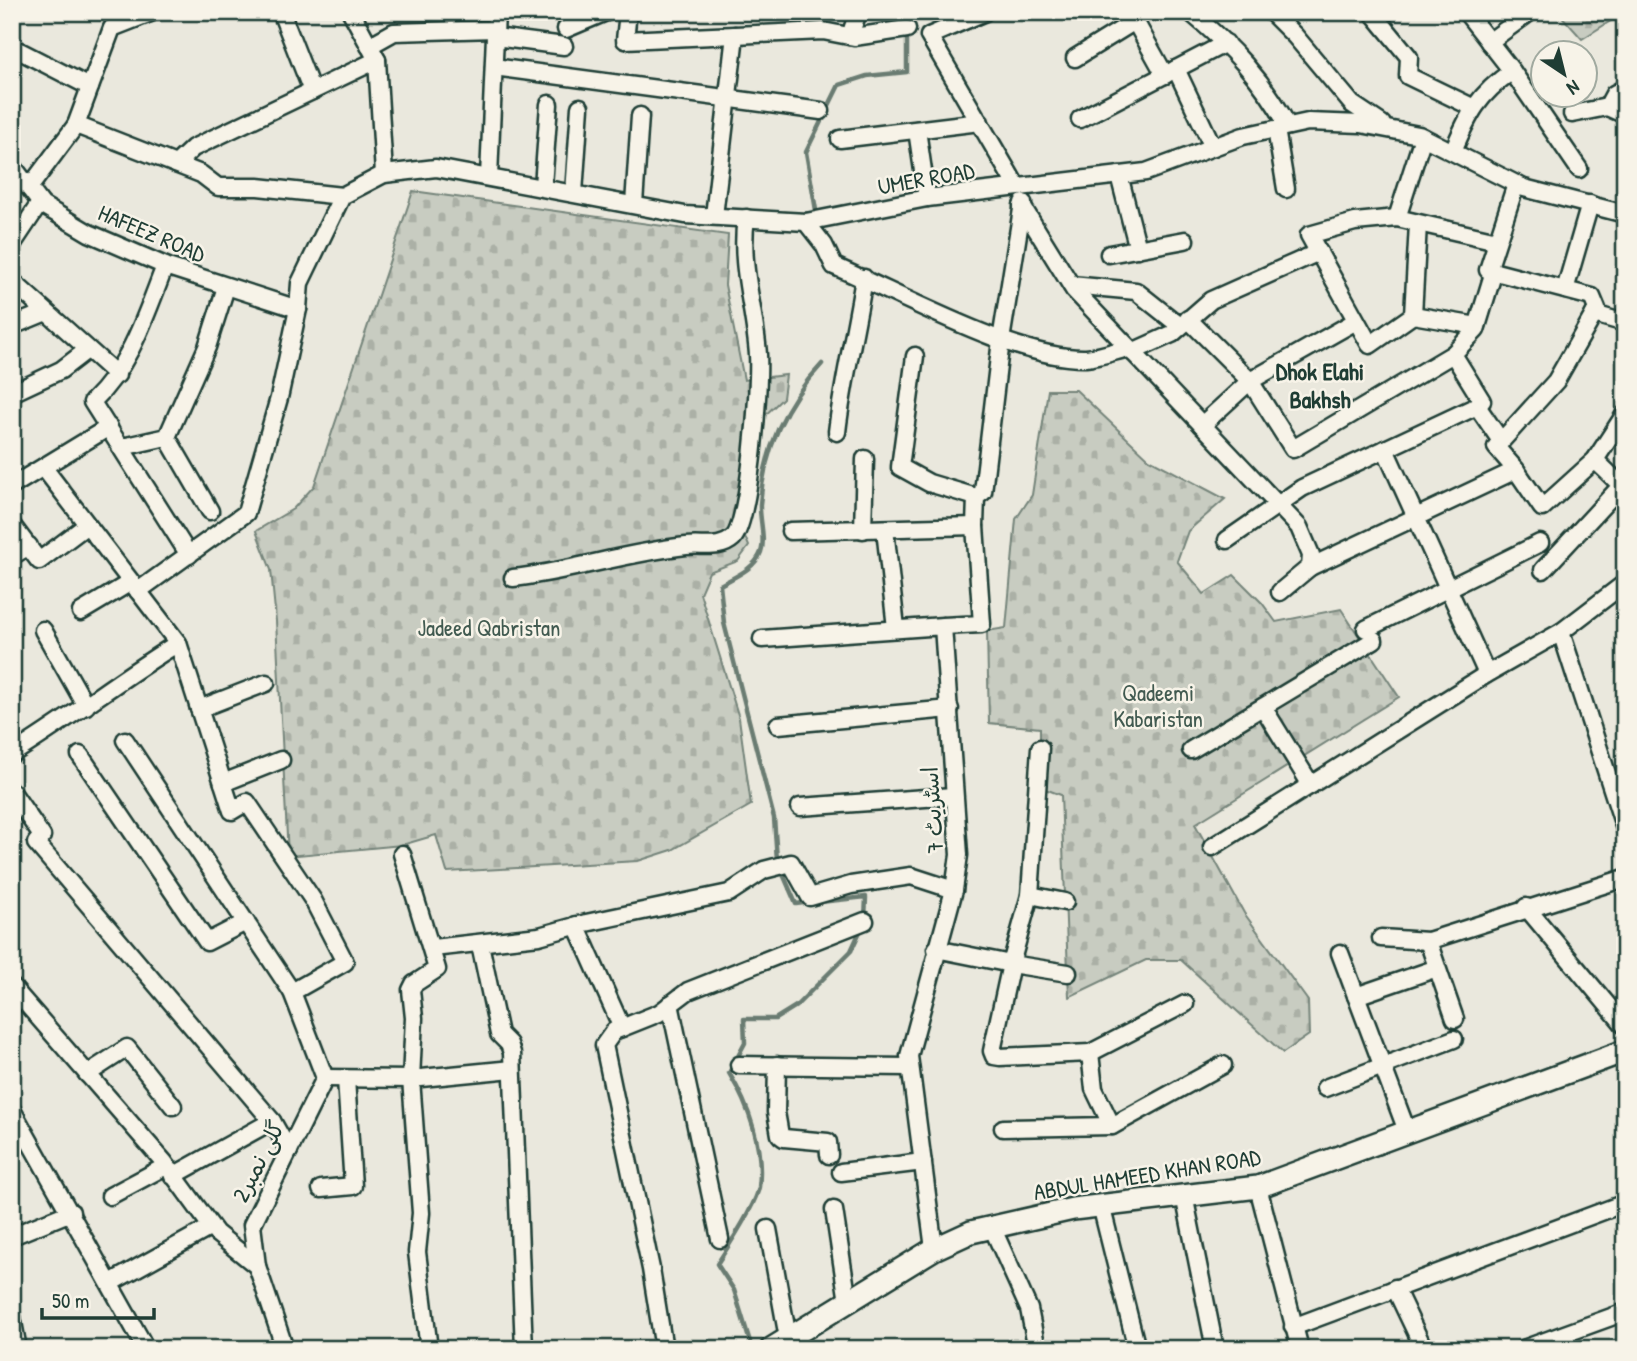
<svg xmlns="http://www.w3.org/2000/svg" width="1637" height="1361" viewBox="0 0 1637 1361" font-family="'Patrick Hand','Playpen Sans Arabic',sans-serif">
<defs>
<pattern id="cemetery-stones" width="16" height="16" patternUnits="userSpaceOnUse" patternTransform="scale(1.75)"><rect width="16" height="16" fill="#c8ccc1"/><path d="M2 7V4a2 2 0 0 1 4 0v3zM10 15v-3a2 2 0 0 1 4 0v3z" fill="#abb0a6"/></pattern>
</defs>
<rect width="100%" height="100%" fill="#eae8dd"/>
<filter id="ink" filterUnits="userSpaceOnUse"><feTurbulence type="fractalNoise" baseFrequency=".0143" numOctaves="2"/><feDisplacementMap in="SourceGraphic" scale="14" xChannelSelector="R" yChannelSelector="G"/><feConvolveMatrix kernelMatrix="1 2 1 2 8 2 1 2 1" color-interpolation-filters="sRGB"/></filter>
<g filter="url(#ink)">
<g fill="url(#cemetery-stones)" stroke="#74847a" stroke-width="2">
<path d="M1558 12H1618L1620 15 1582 39Z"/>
<path d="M413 191 728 235 725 285 744 380 786 375 783 398 757 423 739 523 749 546 738 561 709 572 700 593 739 718 751 805 672 850 638 861 447 872 436 835 402 845 288 856 276 621 271 570 256 531 293 509 314 486Z"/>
<path d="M1048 390H1076L1149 459 1225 499 1188 531 1177 561 1204 594 1234 575 1262 603 1276 622 1341 609 1399 697 1195 824 1244 913 1308 1001 1309 1035 1283 1053 1181 960H1146L1069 997 1061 795 1040 787V728L989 723 987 631 1006 628 1016 519 1032 495Z"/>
</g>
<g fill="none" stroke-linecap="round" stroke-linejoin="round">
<g stroke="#6a7c72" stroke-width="4.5">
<path d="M817 216 806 152 839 85 867 76 907 72V29L900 12"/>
<path d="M811 902 796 904 777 860 774 818 724 623 720 585C734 577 755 569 761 552 766 539 759 518 760 504 764 449 784 404 822 364"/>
<path d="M820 902 866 897 865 919"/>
<path d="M750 1342 734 1290 717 1264C728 1247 756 1205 759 1187 764 1148 749 1106 729 1073L745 1043 744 1019H775L796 1006 851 951 862 927"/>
</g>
<defs>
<g id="minor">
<path d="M281 12 312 91"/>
<path d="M351 12 377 60 384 174"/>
<path d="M628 12 625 40 735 35"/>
<path d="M985 12 929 36 1017 187"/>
<path d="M1190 12C1231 46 1263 80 1288 126"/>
<path d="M1271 12 1295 36 1352 104 1382 124"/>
<path d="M1372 12 1409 57 1408 76 1472 107"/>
<path d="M1466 12 1512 71 1579 169"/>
<path d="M566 29 606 12"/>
<path d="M850 36 858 12"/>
<path d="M495 37 564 46"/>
<path d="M1489 42 1530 12"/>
<path d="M369 46 394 32 495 29"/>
<path d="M12 47 90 87"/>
<path d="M1075 58 1135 21 1165 75"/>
<path d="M494 67 821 111"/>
<path d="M1176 69 1213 147"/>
<path d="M1607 107 1614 94 1625 88"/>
<path d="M1572 114 1607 107 1625 115"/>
<path d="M1080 119 1226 43"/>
<path d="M76 125 112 28 153 12"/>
<path d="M1276 129 1286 189"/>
<path d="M917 130 927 198"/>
<path d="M840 139 980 122"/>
<path d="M1453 151C1469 113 1478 95 1512 71"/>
<path d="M176 164 193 148 377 60"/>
<path d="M12 165 42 205 89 233 168 267 298 309"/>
<path d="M1119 175 1138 249"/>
<path d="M489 177 496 12"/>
<path d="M1516 184 1488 270 1592 297 1597 309 1556 381 1496 447 1516 470 1542 508 1595 460 1625 414"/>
<path d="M543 186 549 104"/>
<path d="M29 188 76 125 201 174 218 187H258L342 196"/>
<path d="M574 193 580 107"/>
<path d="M634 204 640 116"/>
<path d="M1022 206 1074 290 1299 527 1311 555 1310 567 1280 592"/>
<path d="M714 216 735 35 823 31 854 37 907 29"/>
<path d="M1397 218 1423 137"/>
<path d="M806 222 824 245 834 266C900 294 1017 360 1086 358 1100 357 1115 351 1128 348"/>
<path d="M12 245 40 203"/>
<path d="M1109 254 1185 240"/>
<path d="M165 266C146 314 131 365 92 402L189 555"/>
<path d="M12 281 117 375"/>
<path d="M1071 285 1136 291 1180 326"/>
<path d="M1565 290 1590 204"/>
<path d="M1594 314 1625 323"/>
<path d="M1413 315 1418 224"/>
<path d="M1188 319 1250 381 1293 449 1453 354 1476 330 1494 271"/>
<path d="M12 326 46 312"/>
<path d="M1477 326 1413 315 1370 345 1309 235 1355 222 1397 218 1497 241"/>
<path d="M1132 352 1172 334 1211 300 1319 252"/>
<path d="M1453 354 1482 401 1477 406"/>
<path d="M915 356 900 467 929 483 976 497"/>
<path d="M12 393 61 370 87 350"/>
<path d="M1202 425 1250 381 1356 321"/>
<path d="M837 432C843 380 856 330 864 278"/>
<path d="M167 437 210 511"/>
<path d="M122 447 167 437 207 347 226 287"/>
<path d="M1385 449 1487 674"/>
<path d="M1595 460 1625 489"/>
<path d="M44 468 178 643 232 811 247 802 313 900 345 962 292 992"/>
<path d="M12 486 109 427"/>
<path d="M12 525 39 561 87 525"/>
<path d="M885 529 896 628"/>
<path d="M863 530 865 459"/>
<path d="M790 531 975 526"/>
<path d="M1227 540 1302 488 1477 406 1501 441"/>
<path d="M12 556 29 546"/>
<path d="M1310 567 1516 470"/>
<path d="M1543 570 1621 486"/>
<path d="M513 578C572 571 628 552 686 546 702 544 720 550 733 538 750 522 760 383 758 355 755 308 739 266 746 218"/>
<path d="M138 591 246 513 279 398 298 309 300 283 342 196 384 174 436 168 685 215 806 222 927 198 1146 172 1243 136 1308 122 1361 124 1419 135 1524 188 1625 214"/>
<path d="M81 612 131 582"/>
<path d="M943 626 982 624 975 526 976 497 983 492 1001 340 1023 203"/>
<path d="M1366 629 1540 543"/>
<path d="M43 630 86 706"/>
<path d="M1561 632 1625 583"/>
<path d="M762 639 943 626 959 855 954 890 909 1056 934 1249"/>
<path d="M1263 707 1311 785"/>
<path d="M199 709 266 683"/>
<path d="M778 725 950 709"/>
<path d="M125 740 292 992 325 1078"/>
<path d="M1191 750 1374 640"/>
<path d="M12 754C69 719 121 678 178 643"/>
<path d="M80 755 207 942 246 922"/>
<path d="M223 783 281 760"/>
<path d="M12 792 42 836 36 843 272 1121 289 1151"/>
<path d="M800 807 953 796"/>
<path d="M1212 847 1487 674 1561 632 1625 829"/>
<path d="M402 854 437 969 414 984 411 990 414 1018 411 1079 421 1213 417 1252 429 1349"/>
<path d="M1030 895 1065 902"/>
<path d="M1526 907 1625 1026"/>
<path d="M576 925 622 1028"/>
<path d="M1381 938 1428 941 1625 878"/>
<path d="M1428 941 1455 1019"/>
<path d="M480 944 499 1034 509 1044 512 1053 524 1349"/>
<path d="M433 948 539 936 586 923 729 893 764 870 791 863 810 897 851 885 911 876 954 890"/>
<path d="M936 949 1011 964 1030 895 1040 748"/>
<path d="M1340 953 1407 1131"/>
<path d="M12 987 164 1162 216 1233 257 1266"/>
<path d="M1356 996 1437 968"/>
<path d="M670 1004 720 1239"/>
<path d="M1090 1053 1185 1004"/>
<path d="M739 1065 908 1067"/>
<path d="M777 1065 776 1112 780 1135 784 1138 828 1142 829 1155"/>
<path d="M87 1074 127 1048 173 1106"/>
<path d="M325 1078 411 1079 512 1069"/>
<path d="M1325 1088 1454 1039"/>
<path d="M12 1110 146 1349"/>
<path d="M1112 1126 1223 1065"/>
<path d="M1003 1128 1112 1126 1094 1089 1090 1053 1000 1057 994 1056 992 1051 1011 964 1068 973"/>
<path d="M841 1172 923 1162"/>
<path d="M173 1176 272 1121"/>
<path d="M1258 1187 1300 1349"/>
<path d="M321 1189 353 1186 346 1079"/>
<path d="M1184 1195 1215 1349"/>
<path d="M110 1196 166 1166"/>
<path d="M1101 1205 1137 1349"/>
<path d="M834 1210 848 1302"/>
<path d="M992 1227 1029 1309 1037 1349"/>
<path d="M768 1229 788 1338"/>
<path d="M12 1236 71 1212"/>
<path d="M110 1283 211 1227"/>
<path d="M1395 1288 1424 1349"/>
<path d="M12 1317 18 1349"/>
<path d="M1293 1327 1625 1203"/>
<path d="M285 1349 257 1266 252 1225 325 1078"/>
<path d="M664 1349 651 1269 604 1045 614 1031 659 1013 688 991 865 921"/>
<path d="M1523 1349 1625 1312"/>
</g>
<path id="major" d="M771 1349 934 1249 971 1232 1073 1209 1258 1187 1625 1051"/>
</defs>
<use href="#minor" stroke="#1f3d34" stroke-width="21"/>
<use href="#major" stroke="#1f3d34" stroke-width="26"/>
<use href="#minor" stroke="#f7f3e8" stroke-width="16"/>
<use href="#major" stroke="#f7f3e8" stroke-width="21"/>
</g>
</g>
<g text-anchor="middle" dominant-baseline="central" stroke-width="5" stroke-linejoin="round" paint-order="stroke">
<g font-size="23" fill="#1f3d34" stroke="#f7f3e8">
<text transform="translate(926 178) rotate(-10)">UMER ROAD</text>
<text transform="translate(152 233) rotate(23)">HAFEEZ ROAD</text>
<text transform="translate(932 810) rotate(-94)">اسٹریٹ 7</text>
<text transform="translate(258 1161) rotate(-63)">گلی نمبر2</text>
<text transform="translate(1147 1174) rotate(-9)">ABDUL HAMEED KHAN ROAD</text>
</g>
<g font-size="23" fill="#415a50" stroke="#f7f3e8">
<text x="489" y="627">Jadeed Qabristan</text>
<text x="1158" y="692">Qadeemi<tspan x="1158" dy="26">Kabaristan</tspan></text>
</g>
<g font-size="24" font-weight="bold" fill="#1f3d34" stroke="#f7f3e8">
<text x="1320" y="371">Dhok Elahi<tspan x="1320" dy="28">Bakhsh</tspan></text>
</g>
</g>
<rect width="1637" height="1361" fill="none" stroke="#f7f3e8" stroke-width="42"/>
<rect x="21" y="21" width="1595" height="1319" fill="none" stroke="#1f3d34" stroke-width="2.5" filter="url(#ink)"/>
<g transform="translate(1564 74) rotate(145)"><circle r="33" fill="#f7f3e8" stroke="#a1aaa0" stroke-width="2"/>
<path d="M0-5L12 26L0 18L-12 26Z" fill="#1f3d34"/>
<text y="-10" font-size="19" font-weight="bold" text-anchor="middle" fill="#1f3d34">N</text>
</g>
<path d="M42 1308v10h112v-10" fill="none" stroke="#1f3d34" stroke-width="3.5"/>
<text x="52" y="1308" font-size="21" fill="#1f3d34" stroke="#f7f3e8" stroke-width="5" paint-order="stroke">50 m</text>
</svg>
